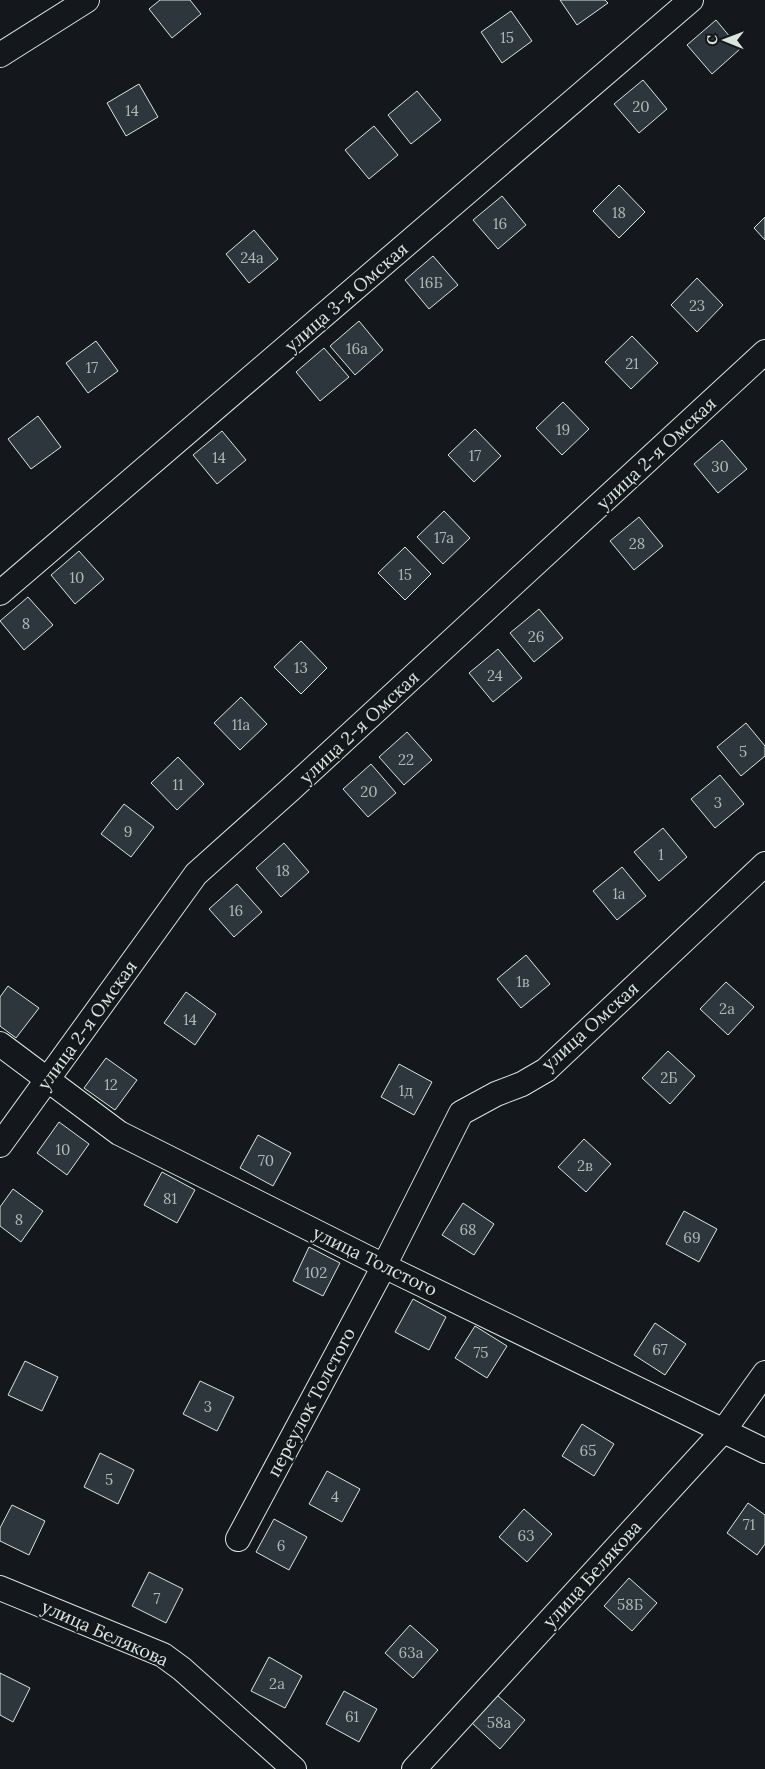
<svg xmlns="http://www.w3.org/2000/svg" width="765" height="1769" viewBox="0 0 765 1769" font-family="Lora,serif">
<rect width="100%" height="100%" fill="#14181c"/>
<g fill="#2c363c" stroke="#d8e6dc">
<path d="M160 0H190L201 14 172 38 149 9Z"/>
<path d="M560 0H605L608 3 577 25Z"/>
<path d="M511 11 532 41 502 63 481 32Z"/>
<path d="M716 20 740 49 712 74 687 45Z"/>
<path d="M643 80 667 109 639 133 614 104Z"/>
<path d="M139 84 158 117 126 136 107 103Z"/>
<path d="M417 91 441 120 411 144 388 115Z"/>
<path d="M374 126 398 155 369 179 345 150Z"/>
<path d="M619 185 645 212 619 238 593 211Z"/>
<path d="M502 196 526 225 498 249 473 220Z"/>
<path d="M765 217V240L754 228Z"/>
<path d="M254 230 278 259 249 283 226 254Z"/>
<path d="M433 256 458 285 429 309 405 280Z"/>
<path d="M697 278 723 305 697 332 671 305Z"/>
<path d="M359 321 383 350 355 375 330 346Z"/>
<path d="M632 336 658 363 631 389 605 362Z"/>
<path d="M96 341 118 371 88 393 66 363Z"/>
<path d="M324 348 349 377 320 401 296 372Z"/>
<path d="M563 402 589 429 562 455 536 428Z"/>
<path d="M38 416 61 447 31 469 8 439Z"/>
<path d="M475 429 501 456 474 482 448 455Z"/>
<path d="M222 431 246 460 217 484 193 455Z"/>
<path d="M722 440 747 469 718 493 694 464Z"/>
<path d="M444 511 470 538 443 564 417 537Z"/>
<path d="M639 517 663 546 634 570 610 541Z"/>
<path d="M405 547 431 574 405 600 378 573Z"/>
<path d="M79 551 104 579 75 604 51 575Z"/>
<path d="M28 597 53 625 24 650 0 621Z"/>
<path d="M539 609 563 638 534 662 510 633Z"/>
<path d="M301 641 327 668 301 694 274 667Z"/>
<path d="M498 649 522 678 493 702 469 673Z"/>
<path d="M241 697 267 724 240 750 214 723Z"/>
<path d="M746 723 765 746V756L741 776 717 747Z"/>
<path d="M407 732 432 760 404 785 379 757Z"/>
<path d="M178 757 204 784 177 810 151 783Z"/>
<path d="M371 764 396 793 368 817 343 789Z"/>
<path d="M720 775 744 804 715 828 691 799Z"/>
<path d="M124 804 154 827 131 857 101 834Z"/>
<path d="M663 828 687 857 659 881 634 852Z"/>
<path d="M284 843 309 872 281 897 256 868Z"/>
<path d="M622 867 646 896 617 920 593 891Z"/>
<path d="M237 884 262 912 234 937 209 909Z"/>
<path d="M526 955 550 984 521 1008 497 979Z"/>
<path d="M726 982 754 1007 728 1035 700 1009Z"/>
<path d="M8 986 39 1008 16 1038 0 1026V997Z"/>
<path d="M186 992 216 1014 195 1045 164 1023Z"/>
<path d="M668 1051 695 1076 670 1104 642 1078Z"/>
<path d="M106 1058 137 1080 115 1110 84 1088Z"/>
<path d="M399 1064 432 1082 414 1115 381 1097Z"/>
<path d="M59 1122 89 1144 67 1175 37 1153Z"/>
<path d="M258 1135 291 1153 273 1186 240 1168Z"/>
<path d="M584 1139 611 1164 586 1192 558 1167Z"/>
<path d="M162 1172 195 1190 177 1223 144 1205Z"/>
<path d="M13 1189 43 1211 21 1242 0 1226V1207Z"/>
<path d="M463 1203 494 1224 474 1255 442 1235Z"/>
<path d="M684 1211 717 1229 699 1262 666 1244Z"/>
<path d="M309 1247 340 1263 323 1296 293 1281Z"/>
<path d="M413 1299 446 1317 429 1350 395 1332Z"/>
<path d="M655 1323 686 1344 665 1375 634 1355Z"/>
<path d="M475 1326 507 1346 487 1378 455 1358Z"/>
<path d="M25 1361 58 1377 42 1411 8 1395Z"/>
<path d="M200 1381 234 1397 217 1431 183 1414Z"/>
<path d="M582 1424 614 1444 594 1476 562 1456Z"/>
<path d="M100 1453 134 1470 118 1504 84 1487Z"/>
<path d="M327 1471 360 1489 342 1522 309 1504Z"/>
<path d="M748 1503 765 1515V1544L757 1555 727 1533Z"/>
<path d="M12 1505 45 1521 29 1555 0 1541V1528Z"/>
<path d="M524 1509 552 1534 527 1562 499 1537Z"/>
<path d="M274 1519 307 1537 289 1570 256 1552Z"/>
<path d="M149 1572 183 1589 166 1623 132 1606Z"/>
<path d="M629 1578 657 1603 632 1631 604 1606Z"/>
<path d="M410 1625 438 1650 413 1678 385 1653Z"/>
<path d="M269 1657 302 1676 285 1708 251 1691Z"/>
<path d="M0 1673 30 1688 13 1722 0 1715Z"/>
<path d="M344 1691 377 1709 359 1742 326 1724Z"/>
<path d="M497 1695 525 1720 500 1749 472 1723Z"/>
</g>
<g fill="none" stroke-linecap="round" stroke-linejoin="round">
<defs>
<g id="minor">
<path d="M0 55 87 0"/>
<path d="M0 593 691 0"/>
<path d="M0 1044 119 1133 384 1266 765 1451"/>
<path d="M0 1145 196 874 291 789 765 352"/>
<path d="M238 1539 384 1266 461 1113 496 1094 522 1084 546 1070 765 864"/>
<path d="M0 1588 163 1655 182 1669 294 1769"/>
<path d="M414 1769 724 1430 765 1373"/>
</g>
</defs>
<use href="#minor" stroke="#d8e6dc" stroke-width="26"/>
<use href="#minor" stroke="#14181c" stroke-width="24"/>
</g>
<g text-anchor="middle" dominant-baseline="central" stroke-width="4" stroke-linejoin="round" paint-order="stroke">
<g font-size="15" fill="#adbab4">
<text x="507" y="37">15</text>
<text x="641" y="106">20</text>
<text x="132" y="110">14</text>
<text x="619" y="212">18</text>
<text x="500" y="223">16</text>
<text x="252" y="257">24а</text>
<text x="431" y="282">16Б</text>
<text x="697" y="305">23</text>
<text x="357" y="348">16а</text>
<text x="632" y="363">21</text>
<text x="92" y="367">17</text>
<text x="563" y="429">19</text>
<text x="475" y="455">17</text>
<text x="219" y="457">14</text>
<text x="720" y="466">30</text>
<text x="444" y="537">17а</text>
<text x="637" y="543">28</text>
<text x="405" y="574">15</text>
<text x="77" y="577">10</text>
<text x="26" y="623">8</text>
<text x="536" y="636">26</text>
<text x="301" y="667">13</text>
<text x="495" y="675">24</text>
<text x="241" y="724">11а</text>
<text x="743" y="751">5</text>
<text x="406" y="759">22</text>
<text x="178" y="784">11</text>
<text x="369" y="791">20</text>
<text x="718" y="802">3</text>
<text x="128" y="831">9</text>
<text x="661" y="854">1</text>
<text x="283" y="870">18</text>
<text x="619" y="893">1а</text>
<text x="236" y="910">16</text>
<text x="523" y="981">1в</text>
<text x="727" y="1008">2а</text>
<text x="190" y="1019">14</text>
<text x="669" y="1077">2Б</text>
<text x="111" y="1084">12</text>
<text x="406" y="1090">1д</text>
<text x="63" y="1149">10</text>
<text x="266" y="1160">70</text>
<text x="585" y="1165">2в</text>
<text x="170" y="1198">81</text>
<text x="19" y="1219">8</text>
<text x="468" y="1229">68</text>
<text x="692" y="1237">69</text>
<text x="316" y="1272">102</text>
<text x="660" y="1349">67</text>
<text x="481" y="1352">75</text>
<text x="208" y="1406">3</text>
<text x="588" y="1450">65</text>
<text x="109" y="1479">5</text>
<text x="335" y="1496">4</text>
<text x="749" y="1524">71</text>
<text x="526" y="1535">63</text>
<text x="281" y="1545">6</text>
<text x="157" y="1598">7</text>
<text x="630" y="1604">58Б</text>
<text x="411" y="1652">63а</text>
<text x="277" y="1683">2а</text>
<text x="352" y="1716">61</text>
<text x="499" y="1722">58а</text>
</g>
<g font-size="18" fill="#d8e6dc" stroke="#14181c">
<text transform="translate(346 297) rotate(-41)">улица 3-я Омская</text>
<text transform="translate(656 453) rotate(-43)">улица 2-я Омская</text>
<text transform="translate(359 727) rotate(-43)">улица 2-я Омская</text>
<text transform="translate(87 1025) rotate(-54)">улица 2-я Омская</text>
<text transform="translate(590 1026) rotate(-42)">улица Омская</text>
<text transform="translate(375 1261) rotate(26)">улица Толстого</text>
<text transform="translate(311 1402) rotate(-62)">переулок Толстого</text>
<text transform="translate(592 1574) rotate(-48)">улица Белякова</text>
<text transform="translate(105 1633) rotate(24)">улица Белякова</text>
</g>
</g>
<g transform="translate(725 40) rotate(271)" stroke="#14181c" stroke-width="4" paint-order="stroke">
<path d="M0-4L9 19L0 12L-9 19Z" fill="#d8e6dc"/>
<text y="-8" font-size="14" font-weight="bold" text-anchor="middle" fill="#d8e6dc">С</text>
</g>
</svg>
